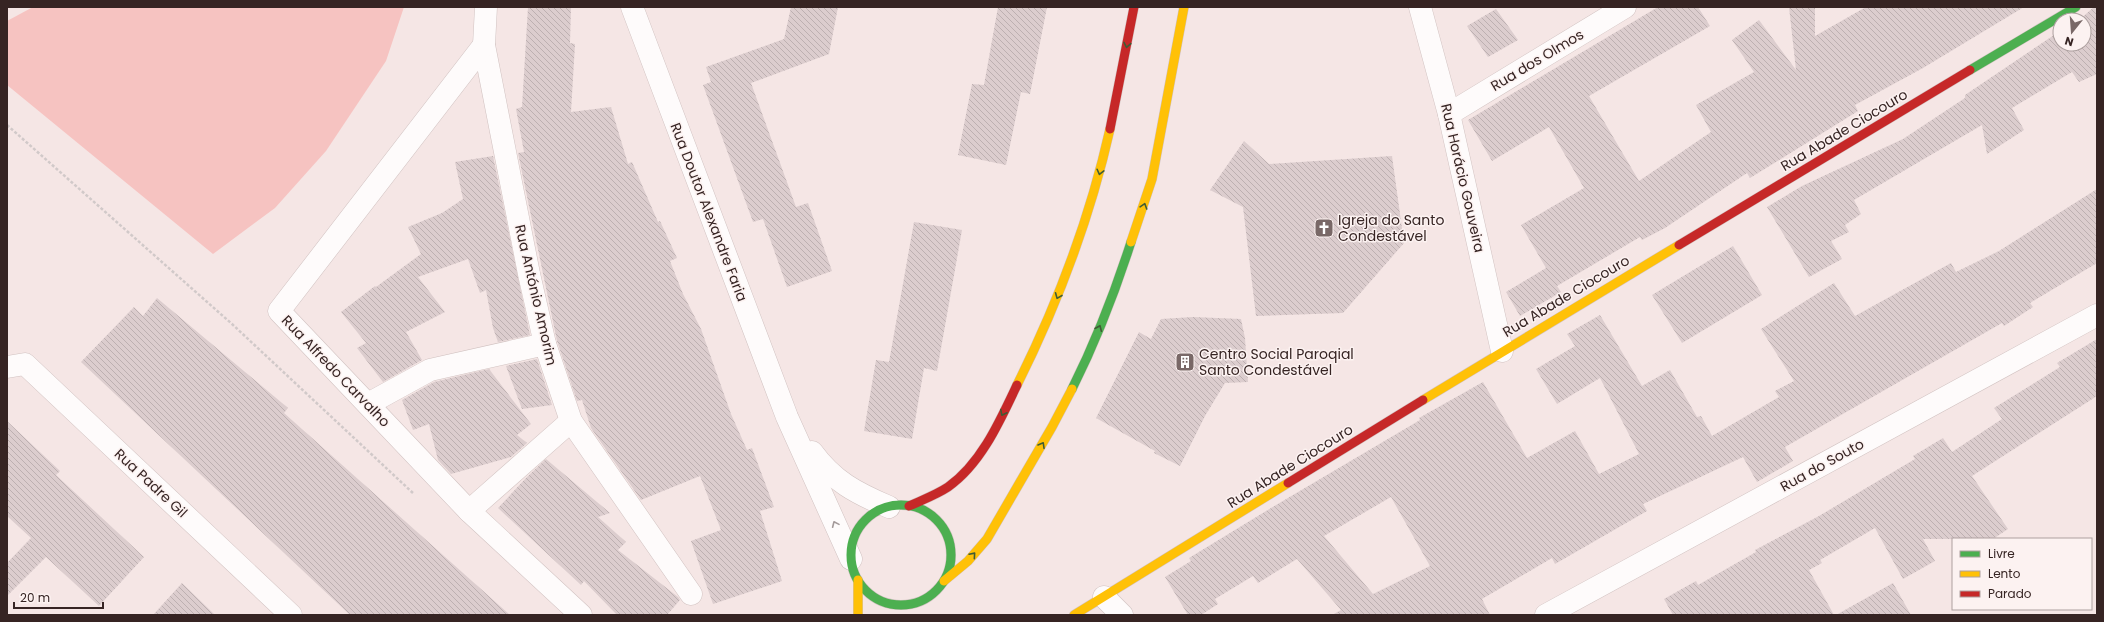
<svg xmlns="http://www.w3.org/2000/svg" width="2104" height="622" viewBox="0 0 2104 622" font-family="Poppins,sans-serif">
<defs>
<pattern id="building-back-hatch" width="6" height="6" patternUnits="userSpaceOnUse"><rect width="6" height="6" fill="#dccdce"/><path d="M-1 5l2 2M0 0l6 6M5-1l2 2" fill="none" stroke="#bdb0b1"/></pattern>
</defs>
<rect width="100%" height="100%" fill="#f5e6e5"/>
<path fill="#f6c3c1" d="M33 7H404L386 61 326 151 275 208 213 254 7 85V21Z"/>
<g fill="url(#building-back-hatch)" fill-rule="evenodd">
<path d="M528 7H571L570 43 575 44 571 112 611 107 628 164 632 162 658 222 660 221 677 258 670 261 683 294 701 329 731 414 747 450 752 448 774 507 760 511 782 581 713 604 691 541 721 530 700 476 641 500 591 428 582 400 577 401 557 341 518 153 524 152 516 109 522 107Z"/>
<path d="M791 7H838L829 54 751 83 796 207 808 203 832 271 787 287 763 219 753 222 703 85 711 82 706 67 784 39Z"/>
<path d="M998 7H1047L1030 94 1021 92 1006 165 958 155 972 84 984 85Z"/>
<path d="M1658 7H1698L1710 26 1589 96 1639 181 1711 132 1696 105 1754 72 1732 40 1759 20 1796 70 1789 7H1815V36L1866 7H2024L1923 68 1855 105 1858 111 1750 178 1747 173 1665 228 1642 240 1640 237 1557 286 1561 292 1520 316 1506 292 1546 268 1521 225 1584 188 1549 127 1492 161 1468 120Z"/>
<path d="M2094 7H2097V74L2079 82 2072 72 2012 108 2024 130 1987 154 1982 125 1854 200 1861 214 1845 225 1849 232 1831 241 1842 259 1809 277 1767 207 1802 186 1903 139 1965 98V95L2060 31V44H2084V20H2079Z"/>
<path d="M1496 9 1518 40 1488 57 1467 26Z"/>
<path d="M1244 141 1269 164 1392 156 1404 243 1343 313 1256 316 1243 207 1210 190Z"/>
<path d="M493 156 530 335 498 342 493 328 486 290 480 293 468 259 418 277 445 312 406 332 422 360 383 382 357 348 366 343 341 312 375 286 376 287 421 254 408 227 442 213 463 199 455 162Z"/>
<path d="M2097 189V263L2030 303 2033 307 2004 326 2002 323 1785 447 1793 461 1757 482 1743 457 1643 504 1647 511 1555 564 1552 558 1482 599 1490 615H1332L1341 610 1297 559 1258 583 1253 576 1215 599 1218 604 1201 615H1188L1165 577 1191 561 1189 558 1271 508 1420 420 1419 418 1483 382 1527 458 1575 431 1599 474 1639 454 1600 378 1557 404 1536 369 1575 346 1567 334 1600 315 1642 386 1670 370 1697 417 1701 416 1712 436 1779 397 1775 391 1794 381 1761 329 1834 283 1855 316 1951 263 1956 272 1999 251ZM1391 497 1430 566 1373 594 1324 536Z"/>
<path d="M914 222 962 230 937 371 924 368 912 439 864 431 876 360 889 362Z"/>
<path d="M1733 246 1762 295 1682 343 1652 295Z"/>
<path d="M157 298 288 408 284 413 510 615H350L81 362 134 307 143 316Z"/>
<path d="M1193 317 1241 319 1245 338 1248 382 1225 383 1205 416 1180 466 1154 453 1155 451 1096 418 1139 332 1151 339 1161 319Z"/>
<path d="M2097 339V396L1972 476 2008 529 1993 539H1923L1935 561 1903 579 1875 528 1820 560 1822 563 1809 570 1834 615H1673L1664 599 1696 581 1698 585 1756 552 1755 550 1819 516 1915 459 1913 456 1943 438 1952 452 2002 419 1994 408 2060 367 2057 363Z"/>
<path d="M537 359 552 405 522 409 506 366Z"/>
<path d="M489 369 531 424 517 435 527 443 511 457 451 474 438 460 429 424 413 430 402 400 434 382Z"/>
<path d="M7 421 60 471 56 475 144 557 99 606 46 557 7 596V563L31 538 7 516Z"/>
<path d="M546 459 610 513 598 517 626 542 618 550 678 597 680 600 667 615H617L584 581 581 585 498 508 526 478Z"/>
<path d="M182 583 215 615H153Z"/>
<path d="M1893 583 1911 615H1836Z"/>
</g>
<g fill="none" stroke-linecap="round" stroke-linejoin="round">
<defs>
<g id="street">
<path d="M486 7 484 45 529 274 545 344 571 421 691 594"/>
<path d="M632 7 787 417 851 559"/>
<path d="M1420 7 1449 114 1502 351"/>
<path d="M484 45 279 311 469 511 581 615"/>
<path d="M1449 114 1625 7"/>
<path d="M7 367 25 364 291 615"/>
<path d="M368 404 430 370 545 344"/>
<path d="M812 452C833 481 856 493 889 507"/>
<path d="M469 511 571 421"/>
<path d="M1104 597 1122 615"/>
<path d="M1546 615 2097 315"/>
</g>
<g id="fast">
<path d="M1970 70 2076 7"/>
<path d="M1072 389C1096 341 1115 292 1131 242"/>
<circle cx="901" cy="555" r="50"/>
</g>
<g id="slow">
<path d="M1131 242 1152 179 1184 7"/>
<path d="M1017 385C1058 303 1090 218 1110 129"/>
<path d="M1423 400 1679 245"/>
<path d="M858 580V615"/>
<path d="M944 581 968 561 987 539 1052 427 1072 389"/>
<path d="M1074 615 1288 483"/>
</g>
<g id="jam">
<path d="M1110 129 1134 7"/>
<path d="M1679 245 1970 70"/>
<path d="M1288 483 1423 400"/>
<path d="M909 506C922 500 936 495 948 487 981 464 1000 421 1017 385"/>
</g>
</defs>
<use href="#street" stroke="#d1c2c1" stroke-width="23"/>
<use href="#fast" stroke="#d1c2c1" stroke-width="10"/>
<use href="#slow" stroke="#d1c2c1" stroke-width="10"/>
<use href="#jam" stroke="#d1c2c1" stroke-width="10"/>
<path stroke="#d1c9c9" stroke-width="2.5" stroke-dasharray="3 2" stroke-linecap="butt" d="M7 125 232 324 414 494"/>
<use href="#street" stroke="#fefbfb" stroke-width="22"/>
<use href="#fast" stroke="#4caf50" stroke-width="9"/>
<use href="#slow" stroke="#ffc107" stroke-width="9"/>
<use href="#jam" stroke="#c62828" stroke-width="9"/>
</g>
<defs><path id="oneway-chevron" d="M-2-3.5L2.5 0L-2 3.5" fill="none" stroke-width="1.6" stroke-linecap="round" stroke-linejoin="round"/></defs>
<g stroke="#3f5c35">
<use href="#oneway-chevron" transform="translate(1127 45) rotate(101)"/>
<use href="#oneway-chevron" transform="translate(1100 172) rotate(104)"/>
<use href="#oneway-chevron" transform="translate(1144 206) rotate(-72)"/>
<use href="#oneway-chevron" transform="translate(1058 296) rotate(112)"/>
<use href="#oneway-chevron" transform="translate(1099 328) rotate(-67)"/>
<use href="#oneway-chevron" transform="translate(1003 413) rotate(117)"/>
<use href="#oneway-chevron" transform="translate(1042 445) rotate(-60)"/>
<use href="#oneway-chevron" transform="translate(973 555) rotate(-49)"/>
</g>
<use stroke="#a49a9a" href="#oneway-chevron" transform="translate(835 524) rotate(-114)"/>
<defs>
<symbol id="church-square" viewBox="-11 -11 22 22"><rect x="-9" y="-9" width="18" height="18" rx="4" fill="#796867" stroke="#fcf2f1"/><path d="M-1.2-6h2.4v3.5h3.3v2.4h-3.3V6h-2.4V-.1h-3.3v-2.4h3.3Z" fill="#fff"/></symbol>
<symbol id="building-square" viewBox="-11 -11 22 22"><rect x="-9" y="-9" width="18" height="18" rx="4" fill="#796867" stroke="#fcf2f1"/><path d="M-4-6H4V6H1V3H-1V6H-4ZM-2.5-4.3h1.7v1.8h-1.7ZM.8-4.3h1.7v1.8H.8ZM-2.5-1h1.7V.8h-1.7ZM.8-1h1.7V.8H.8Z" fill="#fff"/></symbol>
</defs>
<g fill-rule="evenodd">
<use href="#church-square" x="1313" y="217" width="22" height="22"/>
<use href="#building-square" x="1174" y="351" width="22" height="22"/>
</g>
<g text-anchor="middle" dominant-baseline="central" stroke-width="3" stroke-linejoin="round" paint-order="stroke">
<g font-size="14" fill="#362423" stroke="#fcf2f1">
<text transform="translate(1537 60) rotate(-31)">Rua dos Olmos</text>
<text transform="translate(1844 130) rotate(-31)">Rua Abade Ciocouro</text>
<text transform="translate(1463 178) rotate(77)">Rua Horácio Gouveira</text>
<text transform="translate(709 212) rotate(69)">Rua Doutor Alexandre Faria</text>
<text transform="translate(536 295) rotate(77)">Rua António Amorim</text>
<text transform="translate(1566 296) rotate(-31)">Rua Abade Ciocouro</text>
<text transform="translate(336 371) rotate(46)">Rua Alfredo Carvalho</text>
<text transform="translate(1822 465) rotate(-29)">Rua do Souto</text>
<text transform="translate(1290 466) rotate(-32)">Rua Abade Ciocouro</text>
<text transform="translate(151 483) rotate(43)">Rua Padre Gil</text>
</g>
<g font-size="14" fill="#362423" stroke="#fcf2f1" text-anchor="start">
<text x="1338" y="220">Igreja do Santo<tspan x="1338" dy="16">Condestável</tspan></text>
<text x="1199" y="354">Centro Social Paroqial<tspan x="1199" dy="16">Santo Condestável</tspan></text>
</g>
</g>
<rect width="2104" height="622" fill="none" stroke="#362423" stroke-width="16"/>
<rect x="1952" y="538" width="140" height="72" fill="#fcf2f1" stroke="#ada09f"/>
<rect x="1960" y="551" width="20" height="6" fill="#4caf50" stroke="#ada09f"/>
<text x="1988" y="558" font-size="12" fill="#362423">Livre</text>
<rect x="1960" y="571" width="20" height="6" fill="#ffc107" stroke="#ada09f"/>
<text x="1988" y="578" font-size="12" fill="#362423">Lento</text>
<rect x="1960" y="591" width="20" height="6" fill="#c62828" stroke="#ada09f"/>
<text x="1988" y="598" font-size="12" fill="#362423">Parado</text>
<g transform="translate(2072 32) rotate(197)"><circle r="19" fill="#fcf2f1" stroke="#ada09f"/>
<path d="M0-3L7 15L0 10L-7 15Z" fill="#796867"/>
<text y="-6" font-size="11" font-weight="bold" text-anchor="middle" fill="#362423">N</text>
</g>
<path d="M14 602v6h89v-6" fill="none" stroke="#362423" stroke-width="2"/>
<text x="20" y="602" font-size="12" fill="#362423" stroke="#fcf2f1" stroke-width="3" paint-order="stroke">20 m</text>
</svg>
